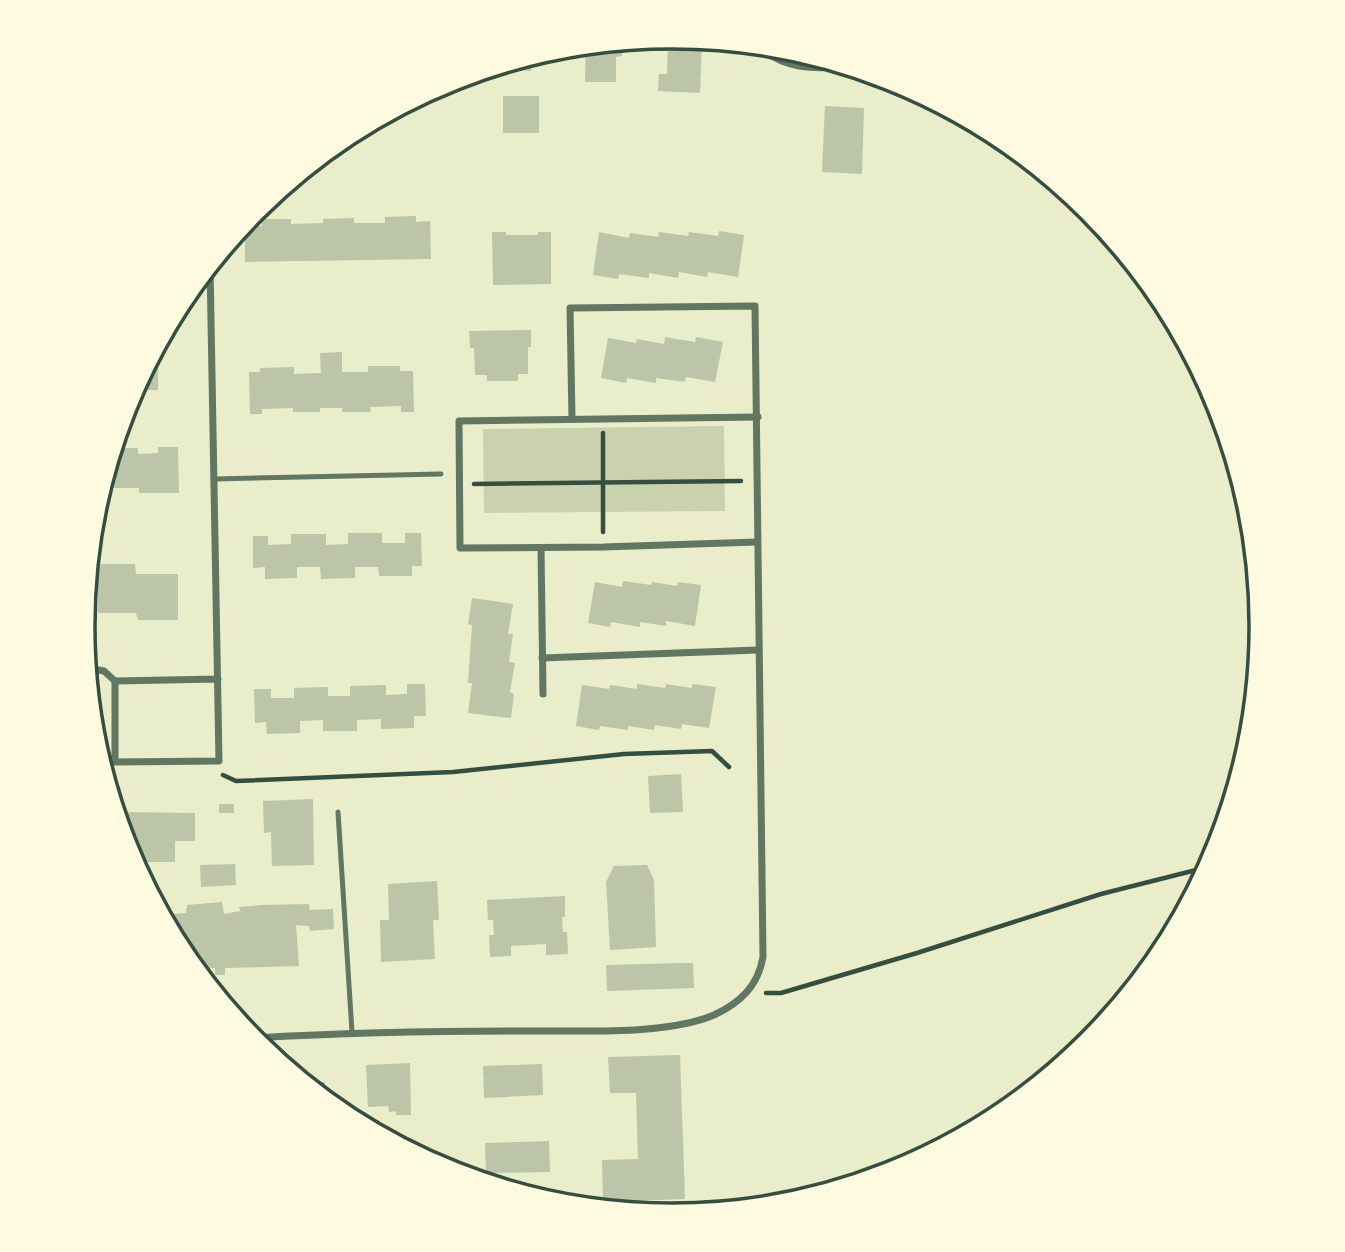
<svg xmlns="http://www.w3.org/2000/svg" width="1345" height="1252" viewBox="0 0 1345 1252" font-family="'Golos Text',sans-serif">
<rect width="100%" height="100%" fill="#e9edc9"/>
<path fill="#cad2ad" d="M724 426 725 511 484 513 483 429Z"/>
<g fill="#bcc5a7">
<path d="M668 37 702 40 700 93 658 91 659 74H667Z"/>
<path d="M622 42V56L616 57V82H585L586 45Z"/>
<path d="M532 56 531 71 520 70V60Z"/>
<rect x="503" y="96" width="36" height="37"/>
<path d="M825 106 864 108 862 174 822 172Z"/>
<path d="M416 216V222L430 221 431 259 245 262V226H262V219H291V224L323 223V219L354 218V223H385V217Z"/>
<path d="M719 231 744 235 738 277 708 272 707 277 679 272 678 278 649 273V278L619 274 618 279 593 275 599 232 629 238 630 233 658 237 659 232 688 236 689 232 718 236Z"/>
<path d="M492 232H506V235H538V232H551V284L493 285Z"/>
<path d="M531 330V347H528V374H518V381H487V375H475L474 348H470L469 331Z"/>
<path d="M665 337 695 342 696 337 723 342 715 382 686 377 685 382 656 378V383L627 378 626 383 601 378 608 338 636 343 637 339 664 344Z"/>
<path d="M158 345V390H134Z"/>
<path d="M342 352V372H368V366H400V371H413L414 412H401V406L370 407 371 412H342V408H320V412H293V408L262 409V414H250L249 372H260V368L294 367V374L321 373 320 353Z"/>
<path d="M158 447H178L179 493H139V488H101L114 448H138V454L158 453Z"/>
<path d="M348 533H382V543H405V533H421L422 566H412V576H379L378 567H355V578L321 579 320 567H297V578L265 579V567L253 568V536H268V545L291 544V534H326V545L348 544Z"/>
<path d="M98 564H135L136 574H178V620H138L136 613H98Z"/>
<path d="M623 581 651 585 652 582 677 586 678 582 701 585 695 626 666 621V626L640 622V627L611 622 610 627 588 623 595 582 622 587Z"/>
<path d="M472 598 513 604 508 634H513L509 662 515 663 510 692 514 694 511 718 468 713 472 683H468L472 625 468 624Z"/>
<path d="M407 684H425L426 716H414V728L381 729V719L357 720V731H323V720L300 721V733L267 734 266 722 255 723 254 689H271V698H294V688L328 687V696H350V686L386 685V695L407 694Z"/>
<path d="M637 684 665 688 666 684 692 688V684L716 687 709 728 682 724 681 729 655 725 654 730 628 726V730L600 726 599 730 576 726 582 685 609 689 610 685 637 689Z"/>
<path d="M681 774 683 812 650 813 648 776Z"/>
<path d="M313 799 314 865 272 866 271 832 264 833 263 801Z"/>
<rect x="219" y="804" width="15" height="9"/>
<path d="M117 812 195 813V841H175V862H134L129 853V841H125Z"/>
<path d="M235 864 236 885 201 887 200 865Z"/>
<path d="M647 865 654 880 656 947 610 950 606 882 614 866Z"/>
<path d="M437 881 439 920H433L435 959 381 962 380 920H389L388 884Z"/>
<path d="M565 896V917H562L563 932H567L568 954 546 955V944L511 946V956L490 957 489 935H494L493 920H488L487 900Z"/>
<path d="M222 902 224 914 240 911 239 907 262 905 309 904 310 910 333 909 334 929 310 931 309 926 296 925 299 966 225 968V975H215V968L195 969 182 953 173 936V914L186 913 187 905Z"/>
<path d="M682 963H693L694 988 607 991 606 965Z"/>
<path d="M680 1055 685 1199 603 1202 602 1160 638 1159 636 1093H610L608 1057Z"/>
<path d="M410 1063 411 1115H396V1111L389 1112 388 1106 368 1107 366 1065Z"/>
<path d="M542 1064 543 1095 484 1098 483 1066Z"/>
<path d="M309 1082H325V1100L310 1087Z"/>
<path d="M379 1120V1134L354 1121Z"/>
<path d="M549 1141 550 1172 486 1173 485 1143Z"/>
</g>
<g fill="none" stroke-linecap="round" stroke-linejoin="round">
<g stroke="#344e41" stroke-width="4.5">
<path d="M474 484 741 481"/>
<path d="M603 532V433"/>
<path d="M223 775 236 781 453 772 624 754 712 751 729 767"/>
<path d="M766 993H781L917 953 1101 894 1208 867"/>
</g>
<g stroke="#617663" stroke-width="5">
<path d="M214 479 441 474"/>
<path d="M338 812 352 1032"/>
</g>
<g stroke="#617663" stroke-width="7">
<path d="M757 45C782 69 814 70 847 66"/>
<path d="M210 265 219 761 115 762V681L218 679"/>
<path d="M757 542 603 547 460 548 459 421 758 417"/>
<path d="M541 548 543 694"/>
<path d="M542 658 758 650"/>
<path d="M87 668 104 671 115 681"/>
<path d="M252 1038C342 1033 433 1031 523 1031 577 1030 665 1036 714 1015 740 1003 758 986 763 957L755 306 570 308 572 419"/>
</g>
</g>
<path d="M0 0H1345V1252H0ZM95 626a577 577 0 1 1 1154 0a577 577 0 1 1-1154 0Z" fill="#fefae0" fill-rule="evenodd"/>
<path fill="none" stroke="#344e41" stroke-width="3.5" d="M95 626a577 577 0 1 1 1154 0a577 577 0 1 1-1154 0Z"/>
</svg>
